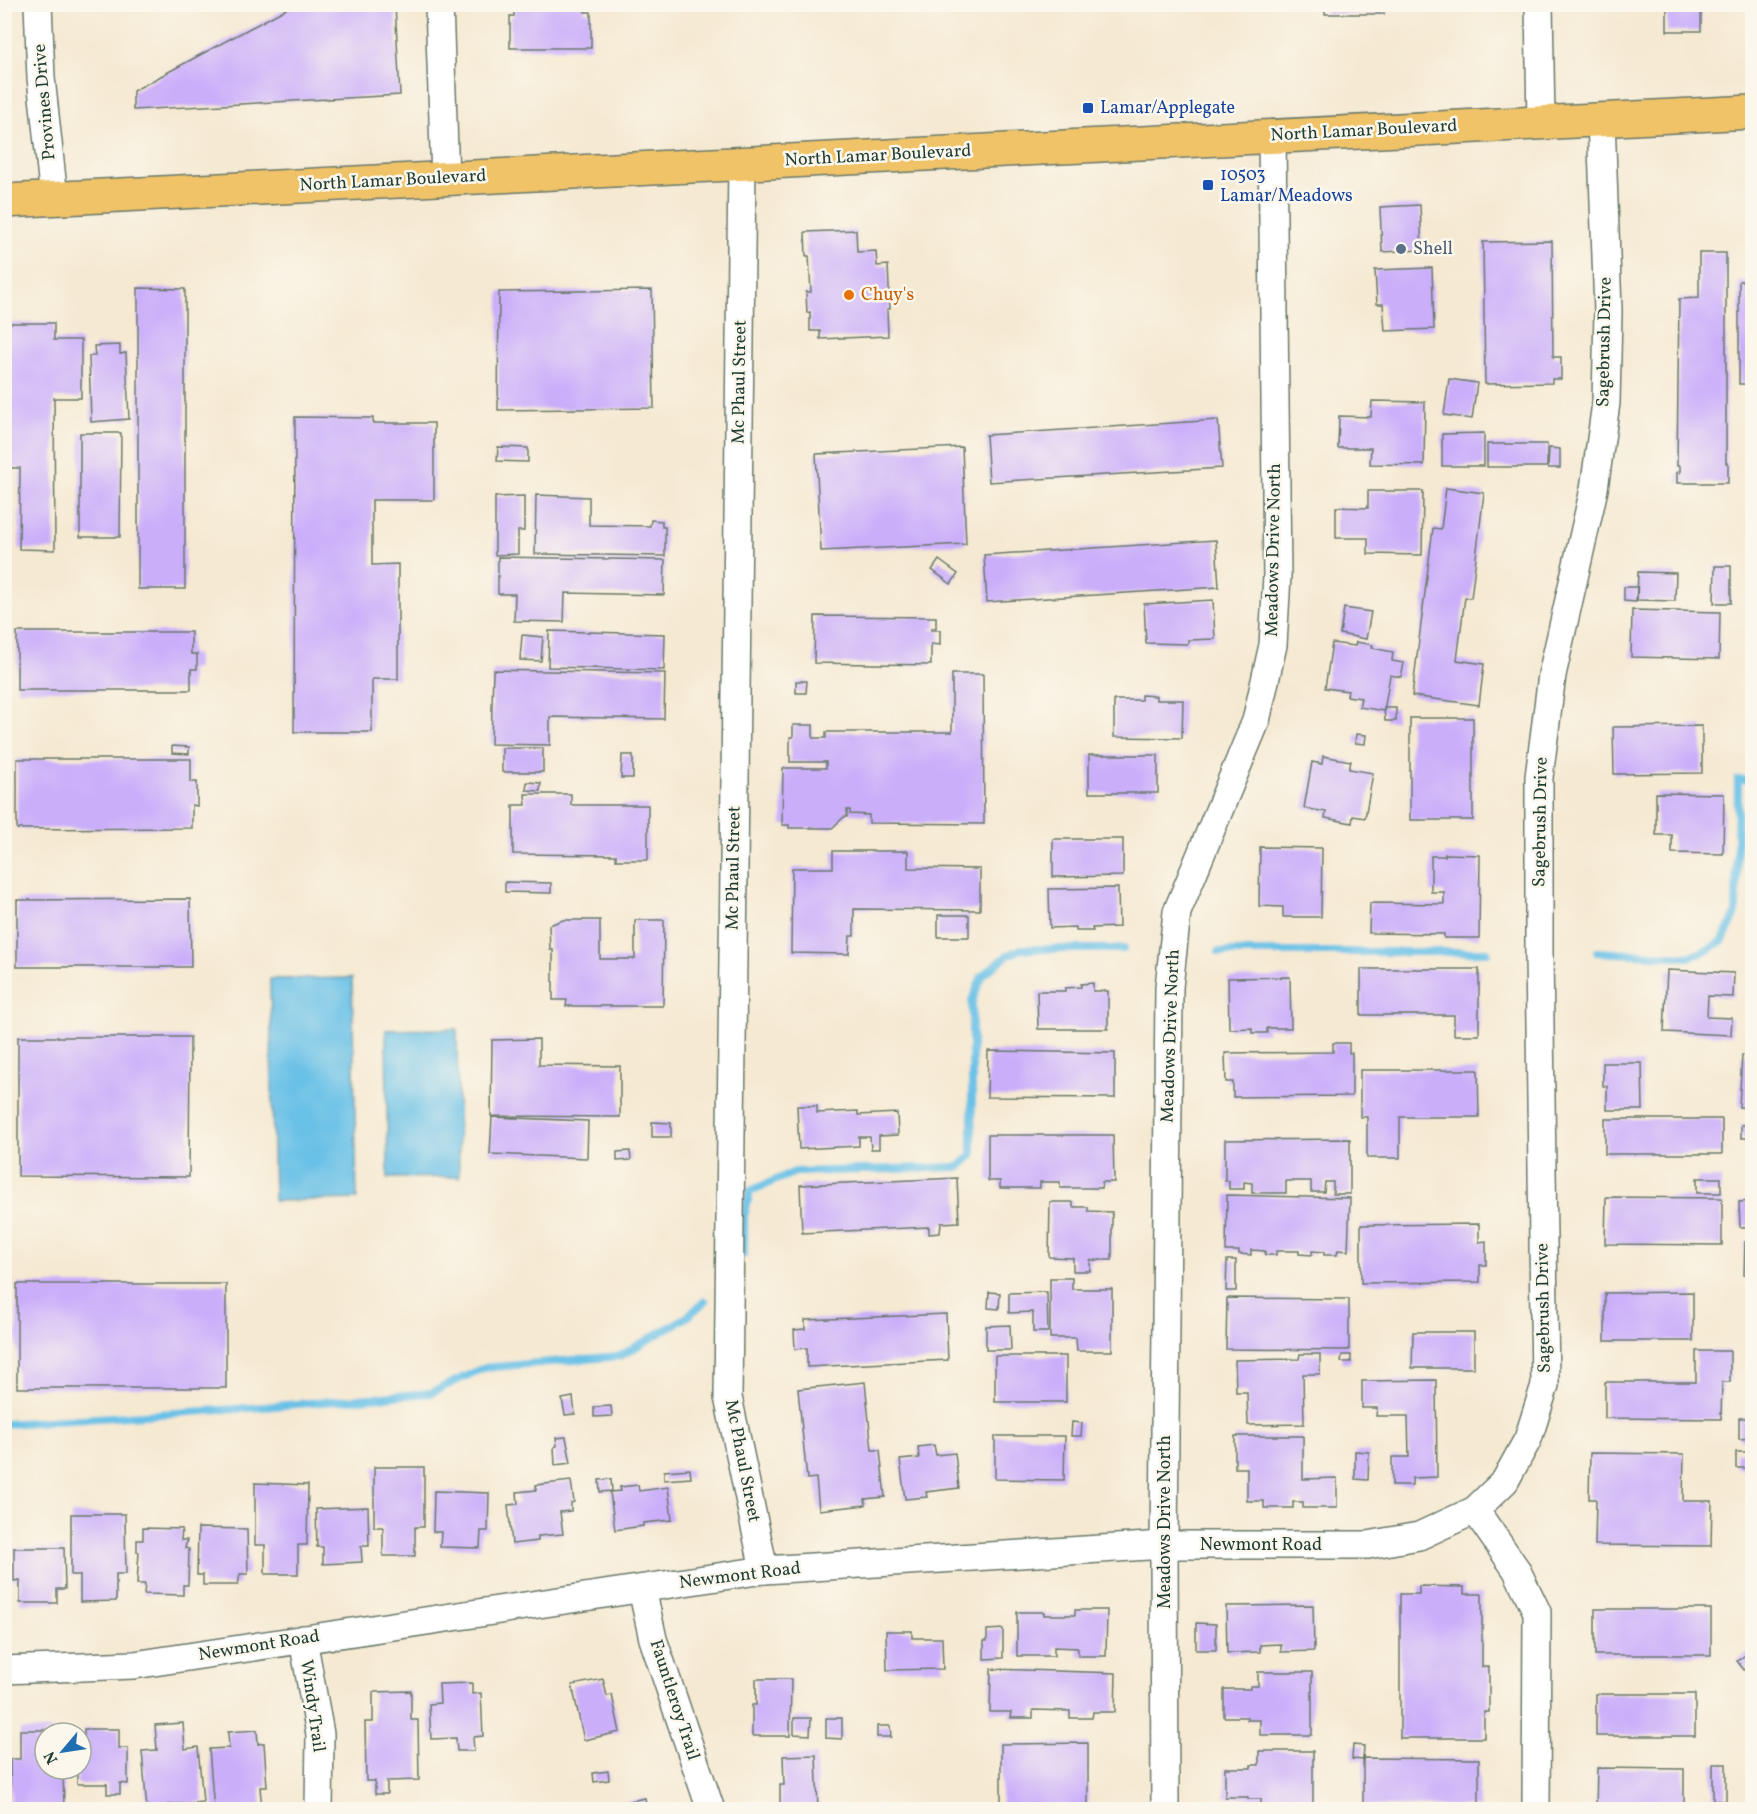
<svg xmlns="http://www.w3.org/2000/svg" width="1757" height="1814" viewBox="0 0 1757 1814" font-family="Vollkorn,serif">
<rect width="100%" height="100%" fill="#fbf7ec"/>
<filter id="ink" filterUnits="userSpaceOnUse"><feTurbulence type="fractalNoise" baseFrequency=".0167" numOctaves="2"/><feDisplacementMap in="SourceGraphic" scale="12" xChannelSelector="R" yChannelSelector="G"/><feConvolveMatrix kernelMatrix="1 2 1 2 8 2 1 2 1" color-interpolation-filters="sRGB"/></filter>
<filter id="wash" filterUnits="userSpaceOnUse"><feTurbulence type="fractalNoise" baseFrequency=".008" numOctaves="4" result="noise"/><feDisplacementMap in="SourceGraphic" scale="24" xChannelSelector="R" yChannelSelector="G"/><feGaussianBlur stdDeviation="1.35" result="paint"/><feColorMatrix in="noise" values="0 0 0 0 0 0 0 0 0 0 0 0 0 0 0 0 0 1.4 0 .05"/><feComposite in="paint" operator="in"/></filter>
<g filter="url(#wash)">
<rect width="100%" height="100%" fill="#f5e9d2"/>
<g fill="#6ac1e7" stroke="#447f8e" stroke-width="1.5">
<path d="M352 978 357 1199 274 1201 270 979Z"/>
<path d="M457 1029 459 1177 388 1178 386 1030Z"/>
</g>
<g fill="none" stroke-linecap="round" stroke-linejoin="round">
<g stroke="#6ac1e7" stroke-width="8">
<path d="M1219 952H1487"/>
<path d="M1597 952 1689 957 1710 949 1723 940 1736 913 1738 780H1752"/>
<path d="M744 1254V1216L750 1191 795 1172 959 1167 972 1155V1001L982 976 1008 955 1022 949H1123"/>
<path d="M4 1424 236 1409 431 1393 483 1368 620 1356 687 1317 705 1301"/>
</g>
</g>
<g id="blocks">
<g fill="#caaefa">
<path d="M295 4H395L400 95 133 110V91Z"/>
<path d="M514 4H585V12H591V48H510V16H514Z"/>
<rect x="1325" y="4" width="59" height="10"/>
<rect x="1667" y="4" width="34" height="27"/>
<path d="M1420 205 1422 250 1382 252 1380 207Z"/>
<path d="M856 230 857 252 876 251 877 266 888 265 890 309H887L888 336 820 339V331H810V312L807 313 806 292H811L809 256H806L805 232Z"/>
<path d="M1552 241 1553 357H1561V379H1552V383L1485 384 1483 242Z"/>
<path d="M1699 253H1726V463H1728V483H1677V472L1680 473V466H1677L1679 299 1699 298Z"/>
<path d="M1432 268 1434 329 1385 331 1383 304H1377L1375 270Z"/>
<rect x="1739" y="281" width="13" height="103"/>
<path d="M138 288 185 289V589H138Z"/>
<path d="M652 290 654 408 498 410 499 292Z"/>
<path d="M8 323H54V340H81V398H54L55 550 19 549 20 468H8Z"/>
<path d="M120 345V354L126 353 129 419 91 422 89 356H95L94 346Z"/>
<path d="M1449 379 1477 383 1472 419 1444 415Z"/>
<path d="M1372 401 1425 402 1424 465 1370 464 1371 448H1338L1339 416 1371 417Z"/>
<path d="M295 417 373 418V423H434V500H372V565L398 564V679H372V732H294Z"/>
<path d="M1218 420 1222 468 989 482 986 435Z"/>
<path d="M80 433H121L120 537H80Z"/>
<path d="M1484 433V466H1442V434Z"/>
<rect x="1487" y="444" width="60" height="23"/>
<path d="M498 447 528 448V462L497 461Z"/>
<path d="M962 447 966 544 821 551 816 454Z"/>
<path d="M1549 448 1560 449V468H1548Z"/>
<path d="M1446 488 1484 493 1471 598 1465 597 1457 660 1484 664 1479 705 1412 696 1433 528 1441 529Z"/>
<path d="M1368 491H1423L1422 555 1368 554V538H1336V507L1368 508Z"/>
<path d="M536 495 589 497V525L650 526 651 520 662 521V527H665V556L535 554Z"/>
<path d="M524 496V531H518V554L495 555V497Z"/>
<path d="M1216 540 1219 587 987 602 984 555Z"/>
<path d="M498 557 665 560 664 595 565 593 564 622 514 621 515 594H498Z"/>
<path d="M939 560 958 574 951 584 932 570Z"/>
<path d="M1715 566H1731V603H1714Z"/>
<path d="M1638 572 1676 573 1675 601 1637 600Z"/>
<path d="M1624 587H1637L1636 602 1624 601Z"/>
<path d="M1213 600 1215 639 1188 640V644L1146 643 1144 604Z"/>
<path d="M1344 608 1371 612 1366 639 1340 634Z"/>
<path d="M1632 610 1720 612 1719 659 1631 657Z"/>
<path d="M815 616 936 617V628H931V630H940V645L931 644V665L814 663Z"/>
<path d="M549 631 665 634 664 670 548 667Z"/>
<path d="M17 632H191V654H197V669H191V690H17Z"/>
<path d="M522 635 543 637 541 661 520 660Z"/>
<path d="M1356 642 1373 645 1372 648 1393 652 1392 661 1404 663 1401 677 1390 675 1384 711 1359 707 1361 698 1347 696 1348 691 1325 688 1332 643 1355 646Z"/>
<path d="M493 670 665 673 664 719 550 717V745L491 744Z"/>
<path d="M952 674H983L984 824 869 823V815L850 814V810H847V817H844L832 828H789V825H782L783 768H826V762H790V737H793V725H813V738H826V732H952Z"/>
<path d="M796 681H807L806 693H796Z"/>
<path d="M1141 695 1156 696V700H1183L1182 738 1114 737V700H1141Z"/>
<path d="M1384 708H1396V721H1385Z"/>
<rect x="1410" y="718" width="63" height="102"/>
<path d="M1702 726V773L1614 774 1613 727Z"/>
<path d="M1356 734 1366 735 1365 744 1355 743Z"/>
<path d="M172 746 189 747V754L172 753Z"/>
<rect x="502" y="748" width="41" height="24"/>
<path d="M622 755H633V778H621Z"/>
<rect x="1089" y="755" width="69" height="38"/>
<path d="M1323 756 1351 761 1349 769 1373 773 1365 818 1353 816 1352 823 1325 818 1326 812 1304 808 1312 762 1322 764Z"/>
<path d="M17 759H191V782H197V806L192 805V828L17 829Z"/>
<path d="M527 782 541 783 540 791 526 790Z"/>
<path d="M1656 793 1724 794 1723 854 1672 853V835H1656Z"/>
<path d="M525 794H571V805H648V860H616V855L513 854V805H526Z"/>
<path d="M1053 839H1123V876L1053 877Z"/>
<path d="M1260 847 1322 848 1321 917H1283V907L1259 906Z"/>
<path d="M833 851H908V868L980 869V910L854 909V936H850L849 954 791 953 792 868H833Z"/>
<path d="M1445 854 1480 855 1479 938H1444V934L1369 933 1370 903 1444 904V892H1431V856H1445Z"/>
<path d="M505 882 551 883V893L505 892Z"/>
<path d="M1118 888 1119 927 1092 928 1093 931H1076V927L1050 928 1049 889Z"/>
<path d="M190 899 191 967H17V900Z"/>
<rect x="938" y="915" width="31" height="22"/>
<path d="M563 920H600V959H635V920H664L663 1006H566L567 1000H553V950H550L549 925Z"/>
<path d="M1361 969H1479V1035H1454V1015H1361Z"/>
<path d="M1667 970 1734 973 1733 997 1708 996 1707 1017 1732 1018 1731 1035 1664 1032Z"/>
<path d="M1290 977 1291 1028H1267V1033H1252V1028L1229 1029 1228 978Z"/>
<path d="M1093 983V991H1108V1029H1038L1037 991H1065V988L1081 987V984Z"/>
<path d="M18 1037H190L189 1177 18 1176Z"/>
<path d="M539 1039V1065L620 1066V1117L491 1116 492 1040Z"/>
<path d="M1333 1043H1349V1053H1352V1096L1233 1097V1082H1226L1225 1053 1333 1052Z"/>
<path d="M988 1051 1115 1053V1098L987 1097Z"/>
<path d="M1742 1055 1752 1056V1108L1739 1107Z"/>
<path d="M1603 1063H1642L1643 1110H1607V1086H1603Z"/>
<path d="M1360 1070H1478L1479 1117H1400V1158H1367V1117H1360Z"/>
<path d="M797 1106H817V1113L858 1111V1115L897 1113 898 1135 879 1136V1149H871L870 1137H859V1146L799 1149Z"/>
<path d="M492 1117 588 1121 587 1158 490 1154Z"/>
<rect x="1605" y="1119" width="117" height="35"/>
<path d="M652 1122 671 1123V1137H652Z"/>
<rect x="1741" y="1125" width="11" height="13"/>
<path d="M988 1135H1113L1114 1182H1102L1101 1188H1060V1182H1040V1188H1000V1181H988Z"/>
<path d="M1350 1139V1194H1333V1182H1325L1324 1192H1311V1181H1286V1193H1252V1183L1244 1182V1189H1229V1181H1225V1140Z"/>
<path d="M630 1151 631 1160 617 1161V1152Z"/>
<path d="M957 1178 959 1222 941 1223 940 1233 929 1234V1227L802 1233 800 1185Z"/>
<rect x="1697" y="1178" width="24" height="15"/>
<path d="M1227 1195 1350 1198 1348 1251 1338 1250 1337 1255H1324V1252L1312 1251V1255L1299 1254V1251H1276V1255H1265V1251L1251 1250V1255L1239 1254V1251H1226Z"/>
<path d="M1606 1197 1722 1198V1245L1605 1244Z"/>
<path d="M1752 1201V1227H1740L1739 1202Z"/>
<path d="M1050 1202H1073V1207H1088V1211L1112 1212V1260H1090V1271H1073V1258L1049 1257Z"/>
<path d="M1479 1224V1242L1486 1241V1265H1480V1282L1361 1283V1225Z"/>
<path d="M1745 1242H1752V1275H1744Z"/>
<path d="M1227 1260H1236V1291H1226Z"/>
<path d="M1050 1278H1072V1289H1112V1351H1077L1076 1338H1050Z"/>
<rect x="17" y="1284" width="209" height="104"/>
<path d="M989 1292 1000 1293 999 1309 988 1308Z"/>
<path d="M1047 1292 1048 1332H1033V1312L1009 1313V1293Z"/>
<path d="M1693 1292V1341H1605V1293Z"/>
<path d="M1227 1298 1349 1299V1350L1226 1349Z"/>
<path d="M946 1314 948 1360 807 1367V1348L795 1349 794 1330 805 1329V1320Z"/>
<path d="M1010 1325 1011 1350H986V1326Z"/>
<path d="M1413 1332H1474V1368H1412Z"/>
<path d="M1696 1351H1730V1382H1722L1721 1419 1605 1418V1382H1696Z"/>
<path d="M1300 1354H1320V1374H1303L1304 1424 1248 1425 1247 1392H1236L1235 1360 1299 1359Z"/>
<path d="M1342 1355H1351V1362H1341Z"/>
<rect x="995" y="1356" width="71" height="46"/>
<path d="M1436 1380 1437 1477 1412 1478V1485H1392V1457H1409L1408 1416H1376L1377 1408H1362V1381Z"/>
<path d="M865 1382 872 1450H880L885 1497 865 1499 866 1505 819 1510 816 1478 807 1479 798 1389Z"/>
<path d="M573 1397 575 1414 565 1415 562 1399Z"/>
<path d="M611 1406 612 1416 594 1417V1407Z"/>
<path d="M1739 1418H1752V1438L1739 1439Z"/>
<path d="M1072 1422 1082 1423 1081 1436H1071Z"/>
<path d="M995 1436H1065L1064 1480 995 1479Z"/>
<path d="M1235 1436H1303V1479L1337 1478V1508H1303V1502H1293V1508H1264V1501H1247V1468H1235Z"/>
<path d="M566 1437 571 1463 555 1465 554 1447 557 1446 556 1438Z"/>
<path d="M934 1445 936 1455 955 1453 959 1488 926 1492 927 1497 905 1499 900 1460 919 1458 918 1447Z"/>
<path d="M1355 1451 1369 1452 1368 1480 1355 1479Z"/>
<rect x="1736" y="1452" width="11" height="16"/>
<path d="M1590 1453 1684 1454 1683 1501H1712L1711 1546 1595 1545 1596 1499H1589Z"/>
<path d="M374 1467H424V1527H415V1556H383V1527H374Z"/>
<path d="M690 1469 691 1478 664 1480V1471Z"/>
<path d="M611 1479 612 1491 600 1492 599 1480Z"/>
<path d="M571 1481 574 1502 571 1503V1511L560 1512 563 1534 538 1536V1541L512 1544 508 1505 518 1504 517 1492 536 1490V1485Z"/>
<path d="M255 1483 308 1485 307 1545H298V1574H265V1545H255Z"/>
<path d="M638 1485 639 1491 668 1487 672 1520 643 1523V1526L615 1530 610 1492 621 1491 620 1487Z"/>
<path d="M434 1491 489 1493 488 1531H481L480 1548 440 1547 441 1532H433Z"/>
<path d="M368 1507 369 1546H361L362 1562 323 1564V1547H317L316 1509Z"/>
<path d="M71 1514H125L126 1574H116V1601L80 1602V1575H71Z"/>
<path d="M143 1528 182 1529 181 1540H187L185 1548 189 1549 188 1585H183V1595L144 1594 145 1584H137L139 1552H137V1540H143Z"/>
<path d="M198 1528 247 1529 248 1574H240L238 1585H203V1575H197Z"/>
<path d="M14 1548H64L65 1589H57V1603H20V1580L14 1581Z"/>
<path d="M1419 1586 1464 1587V1594H1482V1667H1489V1712H1484V1738H1400V1594H1419Z"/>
<path d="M1313 1605 1314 1651 1281 1652V1644L1260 1645V1652L1227 1653 1226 1606Z"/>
<rect x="1595" y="1609" width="116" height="46"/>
<path d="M1075 1610H1107L1106 1656H1078V1648L1054 1647V1656H1017V1612H1044V1615H1075Z"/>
<path d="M1196 1623 1216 1624V1650H1196Z"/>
<path d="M1003 1629V1658L984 1659V1641H987V1630Z"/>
<path d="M886 1631H912V1638H942L943 1669 887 1670Z"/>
<path d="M1750 1652 1752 1656V1664L1744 1670 1737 1661Z"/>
<path d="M991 1669 1116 1673 1115 1712H1093L1092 1718H1070V1711L1033 1710V1718H1010L1011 1712H990Z"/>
<path d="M1258 1672H1312V1735H1260V1720H1247V1717H1224V1689H1250V1686H1258Z"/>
<path d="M603 1679 607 1696 612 1695 620 1732 584 1740 572 1685Z"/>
<path d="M756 1679H791L790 1736H752V1705H756Z"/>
<path d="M472 1683V1694L481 1693 483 1736 473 1737 474 1751H457L456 1738 431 1739 429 1704 440 1703 439 1684Z"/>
<path d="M411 1691V1720H418L419 1780 387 1781V1794H375V1781H366L365 1722H373V1692Z"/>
<rect x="1596" y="1694" width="99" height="42"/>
<path d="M794 1718H811L810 1735 794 1734Z"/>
<path d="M826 1718H842V1739L826 1738Z"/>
<path d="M183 1723 185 1749 198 1747 203 1802 167 1805 168 1810H147L142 1751 157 1750 155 1725Z"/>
<path d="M877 1726H890L891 1737H877Z"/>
<path d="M84 1729H119V1748H128V1784L120 1783V1794H107V1784H77V1769H81V1742H84Z"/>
<path d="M20 1730H52V1733H45V1769H63L64 1810H11L10 1759H20Z"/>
<path d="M257 1730 258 1744 264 1743 267 1787H260L262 1810H214L209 1749 229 1748 228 1732Z"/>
<path d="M1088 1743V1809L1001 1810V1744Z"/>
<path d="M1353 1745 1364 1746 1363 1760 1352 1759Z"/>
<path d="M1259 1751H1313V1810H1261V1799H1248V1797H1225V1768H1251V1765H1259Z"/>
<path d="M816 1755 818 1810H780V1785H784L783 1756Z"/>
<path d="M1363 1758 1479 1759V1807L1363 1806Z"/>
<rect x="1713" y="1764" width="13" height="37"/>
<path d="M1597 1768 1684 1769V1810H1596Z"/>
<path d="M608 1771 609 1780 594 1782 593 1773Z"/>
<path d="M645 1798 647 1810H611L610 1805Z"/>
</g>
</g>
</g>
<g filter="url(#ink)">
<use href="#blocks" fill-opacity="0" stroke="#6a796b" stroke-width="1.5"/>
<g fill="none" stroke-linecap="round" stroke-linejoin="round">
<defs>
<g id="street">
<path d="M38 4 41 78 54 198"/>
<path d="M439 4 445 179"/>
<path d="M1539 4 1541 122"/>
<path d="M742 163 728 1397 764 1570"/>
<path d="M1475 1510 1516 1569 1537 1612 1536 1810"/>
<path d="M642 1589 653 1639 711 1810"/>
<path d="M303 1639 320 1734 319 1810"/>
<path d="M4 1670 134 1665 764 1570 1164 1545H1368L1419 1536 1475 1510 1505 1481 1528 1439 1545 1385 1539 954V777L1552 675 1594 489 1606 403 1608 311 1601 119"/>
<path d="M1165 1810 1164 1545 1169 987 1177 912 1256 721 1273 645 1277 576 1272 136"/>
</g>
<path id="primary" d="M4 201 1752 112"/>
</defs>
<use href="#street" stroke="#6a796b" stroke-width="30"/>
<use href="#primary" stroke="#6a796b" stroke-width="36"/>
<use href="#street" stroke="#fff" stroke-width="27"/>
<use href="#primary" stroke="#f0c369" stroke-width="33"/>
</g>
</g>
<g fill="#1a4fb4" stroke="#fbf7ec" stroke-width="2">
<rect x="1082" y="102" width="12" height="12" rx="3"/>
<rect x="1202" y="179" width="12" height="12" rx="3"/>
</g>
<circle fill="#5c6f8a" stroke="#fbf7ec" stroke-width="2" cx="1401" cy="249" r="6"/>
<circle fill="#e8710a" stroke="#fbf7ec" stroke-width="2" cx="849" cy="295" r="6"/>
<g text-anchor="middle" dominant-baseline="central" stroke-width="5" stroke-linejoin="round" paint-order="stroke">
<g font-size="18" fill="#1f3d34" stroke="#fbf7ec">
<text transform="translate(45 102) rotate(-95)">Provines Drive</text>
<text transform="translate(1364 131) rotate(-3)">North Lamar Boulevard</text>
<text transform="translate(878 156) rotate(-3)">North Lamar Boulevard</text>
<text transform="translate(393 181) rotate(-3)">North Lamar Boulevard</text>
<text transform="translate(1605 342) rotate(-89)">Sagebrush Drive</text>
<text transform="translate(740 382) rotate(-89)">Mc Phaul Street</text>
<text transform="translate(1274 550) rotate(-89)">Meadows Drive North</text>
<text transform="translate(1541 822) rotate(-89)">Sagebrush Drive</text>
<text transform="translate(734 868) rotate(-89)">Mc Phaul Street</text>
<text transform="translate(1171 1036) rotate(-88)">Meadows Drive North</text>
<text transform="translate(1544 1308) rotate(-91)">Sagebrush Drive</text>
<text transform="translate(742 1461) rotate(79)">Mc Phaul Street</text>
<text transform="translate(1165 1522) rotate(-90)">Meadows Drive North</text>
<text x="1261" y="1545">Newmont Road</text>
<text transform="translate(740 1576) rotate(-7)">Newmont Road</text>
<text transform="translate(259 1646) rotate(-9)">Newmont Road</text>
<text transform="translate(674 1700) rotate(72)">Fauntleroy Trail</text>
<text transform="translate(312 1706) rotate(82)">Windy Trail</text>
</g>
<g font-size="18" fill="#164399" stroke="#fbf7ec" text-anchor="start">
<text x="1100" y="108">Lamar/Applegate</text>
<text x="1220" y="175">10503<tspan x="1220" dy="21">Lamar/Meadows</tspan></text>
</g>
<g font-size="18" fill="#4e5e75" stroke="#fbf7ec" text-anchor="start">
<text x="1413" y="249">Shell</text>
</g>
<g font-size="18" fill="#c56008" stroke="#fbf7ec" text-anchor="start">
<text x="861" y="295">Chuy's</text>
</g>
</g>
<rect width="1757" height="1814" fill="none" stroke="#fbf7ec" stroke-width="24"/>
<g transform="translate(63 1751) rotate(241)"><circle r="28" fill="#fbf7ec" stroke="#a3ada2" stroke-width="1.5"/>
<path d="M0-4.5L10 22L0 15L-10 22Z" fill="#1f6fb2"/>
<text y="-9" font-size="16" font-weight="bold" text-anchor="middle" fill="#1f3d34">N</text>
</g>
</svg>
